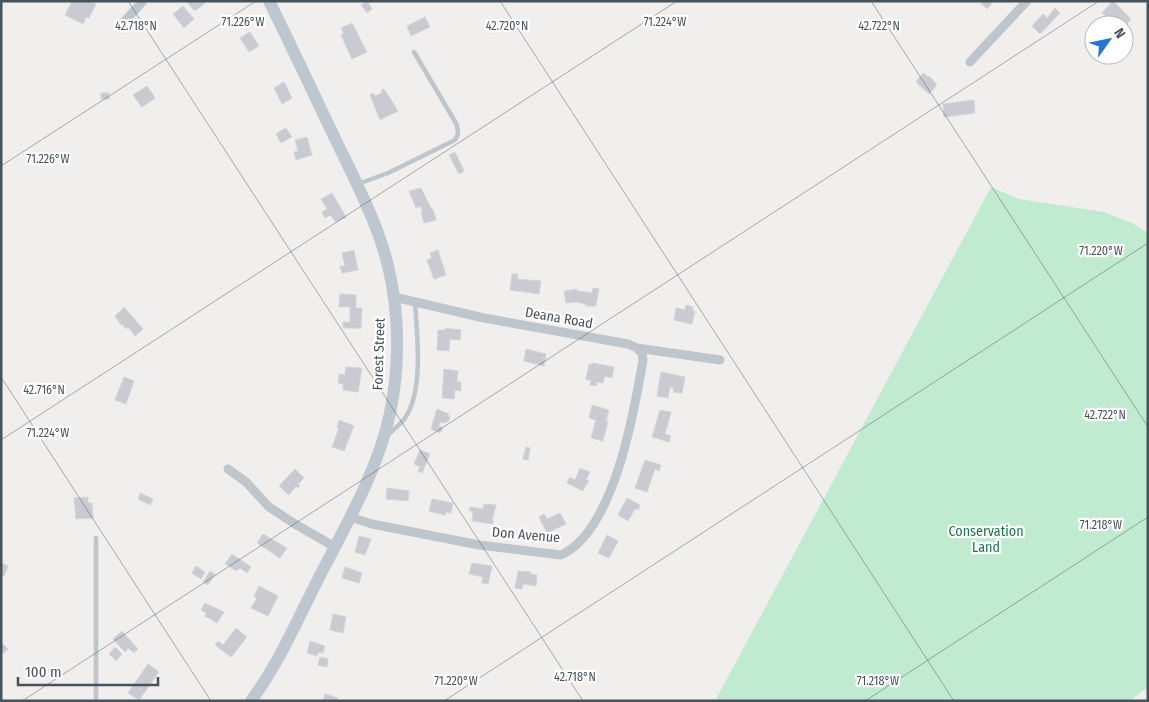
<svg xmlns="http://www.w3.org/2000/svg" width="1149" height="702" viewBox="0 0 1149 702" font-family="'Fira Sans Condensed',sans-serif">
<rect width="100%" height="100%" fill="#f1eeee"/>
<path fill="#c1ebd1" d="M991 187 1019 199 1104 212 1132 223 1148 233V687L1129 701H715Z"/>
<g fill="#c9cbd1" stroke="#d3d5d9">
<path d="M72 1H90L96 4 89 18 86 17 83 24 65 15Z"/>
<path d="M186 1H204L205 3 195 11Z"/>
<path d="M367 1 372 9 367 13 361 5Z"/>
<path d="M979 1H994L987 9Z"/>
<path d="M1113 1 1131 19 1124 28V25H1116L1102 13Z"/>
<path d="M183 6 194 19 184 28 173 14Z"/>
<path d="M1055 8 1060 13 1040 34 1032 26 1043 14 1047 18Z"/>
<path d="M425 17 430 27 411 36 407 26Z"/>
<path d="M352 23 367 52 352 59 341 35 344 33 341 28Z"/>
<path d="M250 32 259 46 249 52 240 38Z"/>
<path d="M923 73 928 77 929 76 937 85 929 94 916 82Z"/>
<path d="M284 82 292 98 282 104 274 88Z"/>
<path d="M147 86 155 98 142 107 133 95Z"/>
<path d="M384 89 398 111 380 120 370 95 373 93 375 96 382 93 381 90Z"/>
<rect x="101" y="93" width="8" height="6"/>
<path d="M974 100 975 113 944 117 943 104Z"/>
<path d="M286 128 292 137 281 143 276 134Z"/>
<path d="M307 137 312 155 296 160 294 152 298 151 295 140Z"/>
<path d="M455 152 464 171 459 174 449 155Z"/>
<path d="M421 188 432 210 433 209 436 220 424 223 421 212H423L420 206 416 208 409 191Z"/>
<path d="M332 193 346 217 336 222 330 215 325 218 322 212 327 209 321 199Z"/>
<path d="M354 250 358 270 342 273 340 266H345L342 253Z"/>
<path d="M438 250 446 275 434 279 427 260 432 258 430 253Z"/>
<path d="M512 274H518L517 279 541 281 539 294 510 290Z"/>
<path d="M593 288 599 289 596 306H585L586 304 576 302 566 303 564 291 577 289V291L592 293Z"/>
<path d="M340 294 356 295V308H362L361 328H343V322H350V307H339Z"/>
<path d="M686 305 693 307 692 311H695L692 324 674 320 676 308 685 310Z"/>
<path d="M124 307 143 329 135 336 128 327 126 329 122 324 121 325 115 316Z"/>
<path d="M446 328 461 330 460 340 450 339 449 351 437 350 438 330H445Z"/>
<path d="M526 349 546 354 544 366 524 361Z"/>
<path d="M592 363 614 367 612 378 605 376 603 383 597 382 596 386 590 385 591 380H586L589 364 591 365Z"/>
<path d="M346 367 362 368 358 392 343 390V384L338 383 339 374 345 375Z"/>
<path d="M444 369 458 371 457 382H461V391L455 390 454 399 442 398Z"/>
<path d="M661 372 685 377 682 393 673 392 674 388 670 387 668 398 657 396Z"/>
<path d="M124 377 134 381 126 404 115 400Z"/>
<path d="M592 405 609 410 606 421H608L603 441 591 438 596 420 589 418Z"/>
<path d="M437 409 449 414 448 416 450 417 448 422 446 421 445 423 440 422 439 426 443 428 440 433 431 429Z"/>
<path d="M660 410 671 412 665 434 671 436 669 442 652 437Z"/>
<path d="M339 420 354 426 344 451 332 447 339 428H337Z"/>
<path d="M526 447 530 448 528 460 523 459Z"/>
<path d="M420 450 430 454 422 473 418 471 420 467 414 464Z"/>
<path d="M645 460 661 465 659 471 655 469 647 492 635 488Z"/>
<path d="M580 468 590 472 586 480 589 481 587 484H586L583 491 567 483 570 477 575 480Z"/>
<path d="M295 469 304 478 298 484 300 486 298 488 296 486 289 495 279 486Z"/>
<path d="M387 488 409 491 408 501 386 499Z"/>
<path d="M140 493 153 499 150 505 138 499Z"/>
<path d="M88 497V503H92L93 518 76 519 74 498Z"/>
<path d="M627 498 640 505 638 510 635 509 628 521 618 515Z"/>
<path d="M432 499 453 503 451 513 446 512 445 515 429 511Z"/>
<path d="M484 504 496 505 492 520H493V524L472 521 473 511H469L470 507 483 509Z"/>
<path d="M560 513 566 524 547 533 539 517 544 514 547 519Z"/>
<path d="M263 534 287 548 280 558 257 543Z"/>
<path d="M607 535 618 541 609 558 598 553Z"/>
<path d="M359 536 371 539 365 555 355 552Z"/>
<path d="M232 554 251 567 247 573 240 568 237 571 225 564Z"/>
<path d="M1 563 8 566 4 576 1 575Z"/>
<path d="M472 563 492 566 488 584 482 583 483 577 469 574Z"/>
<path d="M196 566 205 572 201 579 192 573Z"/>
<path d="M345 567 362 573 359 583 342 578Z"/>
<path d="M210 571 215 574 208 585 203 582Z"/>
<path d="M518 571 531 572 530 574 537 575 536 586 523 584 522 589 515 588Z"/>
<path d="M259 586 278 596 268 616 251 608 257 598 254 596Z"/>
<path d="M205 603 224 612 217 623 205 616 206 613 201 610Z"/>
<path d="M333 614 346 617 343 633 330 630Z"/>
<path d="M236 628 247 637 231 657 215 645 218 641 223 645Z"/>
<path d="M122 631 138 649 134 653 128 648 125 652 113 639Z"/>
<path d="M310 641 325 646 323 653 319 652 317 656 307 653Z"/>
<path d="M1 642 8 649 1 655Z"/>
<path d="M115 647 122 654 116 661 109 654Z"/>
<path d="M320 657 328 659 327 667 318 665Z"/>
<path d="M148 664 159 672 139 700 128 693Z"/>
<path d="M325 694 338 698 337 701H323Z"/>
</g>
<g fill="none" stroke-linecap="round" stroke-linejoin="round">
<g stroke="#bec6cc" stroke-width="4.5">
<path d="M358 184 388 173 455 140 458 134 457 125 414 52"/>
<path d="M389 434C394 429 401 424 405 418 424 391 417 334 415 302"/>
<path d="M96 701V538"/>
</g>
<g stroke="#bec6cc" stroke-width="9">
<path d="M124 22 143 1"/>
<path d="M970 62 1027 1"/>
<path d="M394 297 484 318 628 344 637 348 720 360"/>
<path d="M228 469 246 482 269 507 295 524 335 547"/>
<path d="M350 517 372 524 479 545 561 555C614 531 634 413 643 360L642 353 637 348"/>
</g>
<path stroke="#bec7d0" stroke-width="12" d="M251 701C282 659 302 609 326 564 351 516 379 466 390 413 402 356 399 291 379 236 366 199 347 164 330 128 310 86 290 43 269 1"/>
</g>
<path fill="none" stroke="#48525a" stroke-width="1" stroke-opacity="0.45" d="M128 1 583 701M500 1 954 701M871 1 1148 427M1 166 256 1M1 377 211 701M1 440 677 1M22 701 1099 1M444 701 1148 243M865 701 1148 517"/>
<g text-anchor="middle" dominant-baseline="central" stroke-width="4.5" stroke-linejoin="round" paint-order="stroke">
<g font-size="14" fill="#48525a" stroke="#fff">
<text transform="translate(559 318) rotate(10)">Deana Road</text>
<text transform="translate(379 354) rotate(-88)">Forest Street</text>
<text transform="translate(526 535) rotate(5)">Don Avenue</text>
</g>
<g font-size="14" fill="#1f754a" stroke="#fff">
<text x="986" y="531">Conservation<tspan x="986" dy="16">Land</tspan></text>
</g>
</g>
<g font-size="12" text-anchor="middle" fill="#48525a" stroke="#fff" stroke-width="4.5" stroke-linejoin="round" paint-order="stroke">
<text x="243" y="26">71.226°W</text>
<text x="665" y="26">71.224°W</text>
<text x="136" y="30">42.718°N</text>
<text x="507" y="30">42.720°N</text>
<text x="879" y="30">42.722°N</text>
<text x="48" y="163">71.226°W</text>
<text x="1101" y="255">71.220°W</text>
<text x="44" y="394">42.716°N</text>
<text x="1105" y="419">42.722°N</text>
<text x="48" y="437">71.224°W</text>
<text x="1101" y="529">71.218°W</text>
<text x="575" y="681">42.718°N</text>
<text x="456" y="685">71.220°W</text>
<text x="878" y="685">71.218°W</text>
</g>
<rect width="1149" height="702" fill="none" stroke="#48525a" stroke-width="5"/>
<g transform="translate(1109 40) rotate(57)"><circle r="24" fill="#ffffff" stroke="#b6babd"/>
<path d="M0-4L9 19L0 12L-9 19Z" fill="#2a73d0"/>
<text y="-8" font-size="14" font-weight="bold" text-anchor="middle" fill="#48525a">N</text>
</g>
<path d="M18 677v8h140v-8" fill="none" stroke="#48525a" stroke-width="2.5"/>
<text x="25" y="677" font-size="15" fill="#48525a" stroke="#ffffff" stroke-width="4" paint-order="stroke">100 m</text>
</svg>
